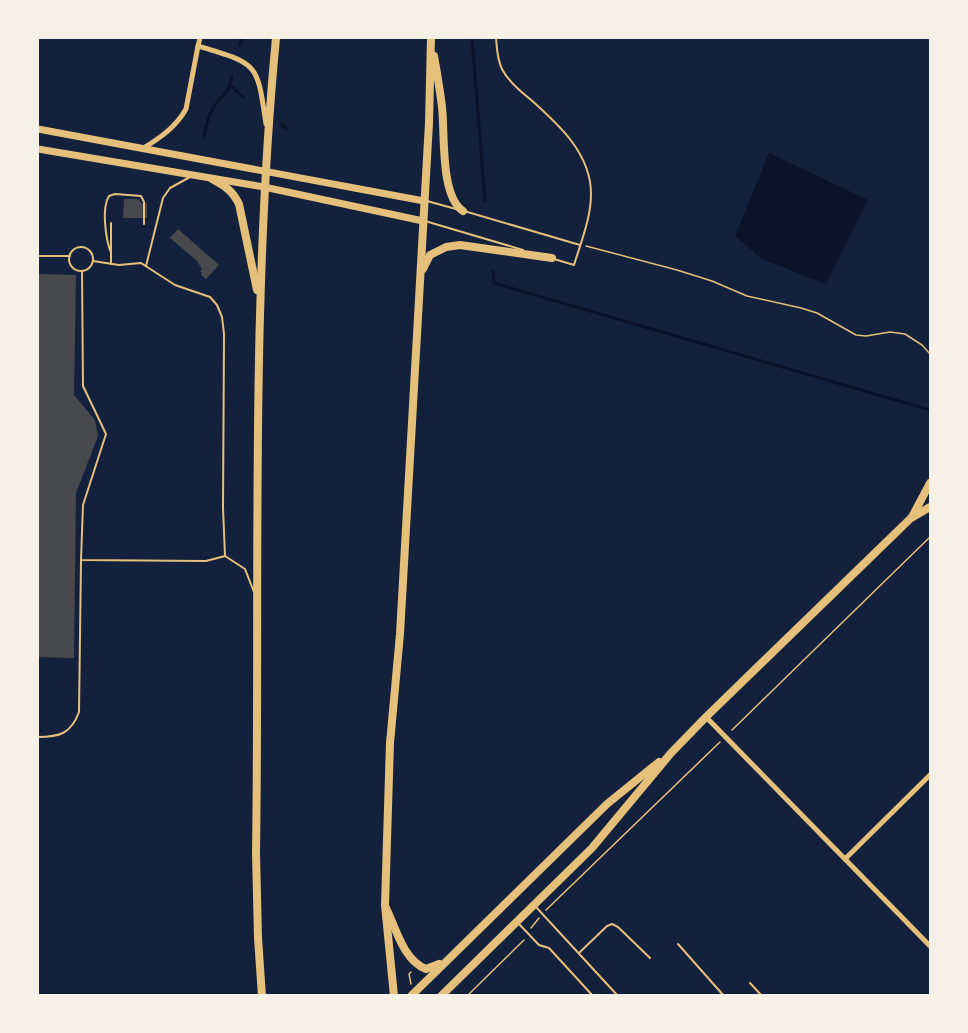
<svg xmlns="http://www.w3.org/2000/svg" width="968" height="1033" viewBox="0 0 968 1033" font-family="'Archivo Narrow',sans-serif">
<rect width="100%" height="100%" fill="#14213d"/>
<path fill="#0b132b" d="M769 153 868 200 826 284 762 259 735 236Z"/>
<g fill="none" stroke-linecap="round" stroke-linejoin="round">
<g stroke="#0b132b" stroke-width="3">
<path d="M472 38 485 201"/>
<path d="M240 45 242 38"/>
<path d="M230 85 244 98"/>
<path d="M281 124 286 128"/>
<path d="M204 136C206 126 208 116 213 108 223 92 227 98 232 76"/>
<path d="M493 271 494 283 930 410"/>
</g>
</g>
<g fill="#48494c">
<path d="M124 199H138L141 203H147V218H123Z"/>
<path d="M178 229 219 265 206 279 201 275 202 273 200 271 202 269 197 261 170 238Z"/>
<path d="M38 274 76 275 74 395 95 420 98 436 76 493 74 658 38 657Z"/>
</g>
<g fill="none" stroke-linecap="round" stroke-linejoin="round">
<g stroke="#e5c07b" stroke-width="1.5">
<path d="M586 246 677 270 712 281 747 296 801 308 817 313 856 335 866 336 890 332 905 334 922 345 930 354"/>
<path d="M732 730 930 537"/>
<path d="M546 910 720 742"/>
<path d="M531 928 539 918"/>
<path d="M411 972 409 974 411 984"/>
<path d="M467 996 524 940"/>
</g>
<g stroke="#e5c07b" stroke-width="2">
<path d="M496 38C497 48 497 59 502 69 508 81 520 91 530 99 558 124 591 153 591 194 591 218 581 242 574 265L554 259"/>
<path d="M427 201 456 209"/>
<path d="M464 211 580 245"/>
<path d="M425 221 523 250"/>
<path d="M111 223V264"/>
<circle cx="81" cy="259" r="12"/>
<path d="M111 253C106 240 101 208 109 196L115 194 141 196 144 202V224"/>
<path d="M38 256H70"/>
<path d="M146 266 163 198 170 188 190 177"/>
<path d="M82 271 83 386 106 434 83 505 81 560 206 561 225 556 223 508 224 334 222 317 217 305 210 297 175 285 141 263 119 265 93 261"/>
<path d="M225 556 245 569 254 592"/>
<path d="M38 737C59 737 71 734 79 712L81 560"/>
<path d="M536 907 618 996"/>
<path d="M519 924 539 945 549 948 593 996"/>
<path d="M678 944 724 996"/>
<path d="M579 953 607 926 612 924 618 927 650 958"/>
<path d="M750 983 762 996"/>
</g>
<g stroke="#e5c07b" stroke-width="5">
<path d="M200 38 198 46C259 64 257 63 266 124"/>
<path d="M142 149C160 138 176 127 186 109L198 46"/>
<path d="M706 717 930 946"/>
<path d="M845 859 930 775"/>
</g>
<g stroke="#e5c07b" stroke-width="7">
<path d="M38 129 424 201"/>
<path d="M38 149 264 187 423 221"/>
</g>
<g stroke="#e5c07b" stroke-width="8">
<path d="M912 517 930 483"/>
<path d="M386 908C396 928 403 960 426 969L439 964"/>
<path d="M411 996 607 804 659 762"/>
<path d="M441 996 592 848 671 753 706 717 911 518 930 507"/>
</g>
<g stroke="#e5c07b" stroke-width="8">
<path d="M434 56C437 73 440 90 442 107 445 133 440 196 463 211"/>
<path d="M212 179C225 186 232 190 239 204L257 290"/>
<path d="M423 269 430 255 446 247 460 245 552 258"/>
<path d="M262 996 258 938 256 853C260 581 250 309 276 38"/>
<path d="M394 996 385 905 390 743 400 634 429 123 431 38"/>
</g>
</g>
<rect width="968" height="1033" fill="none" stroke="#f6f1e7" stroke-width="78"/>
</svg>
